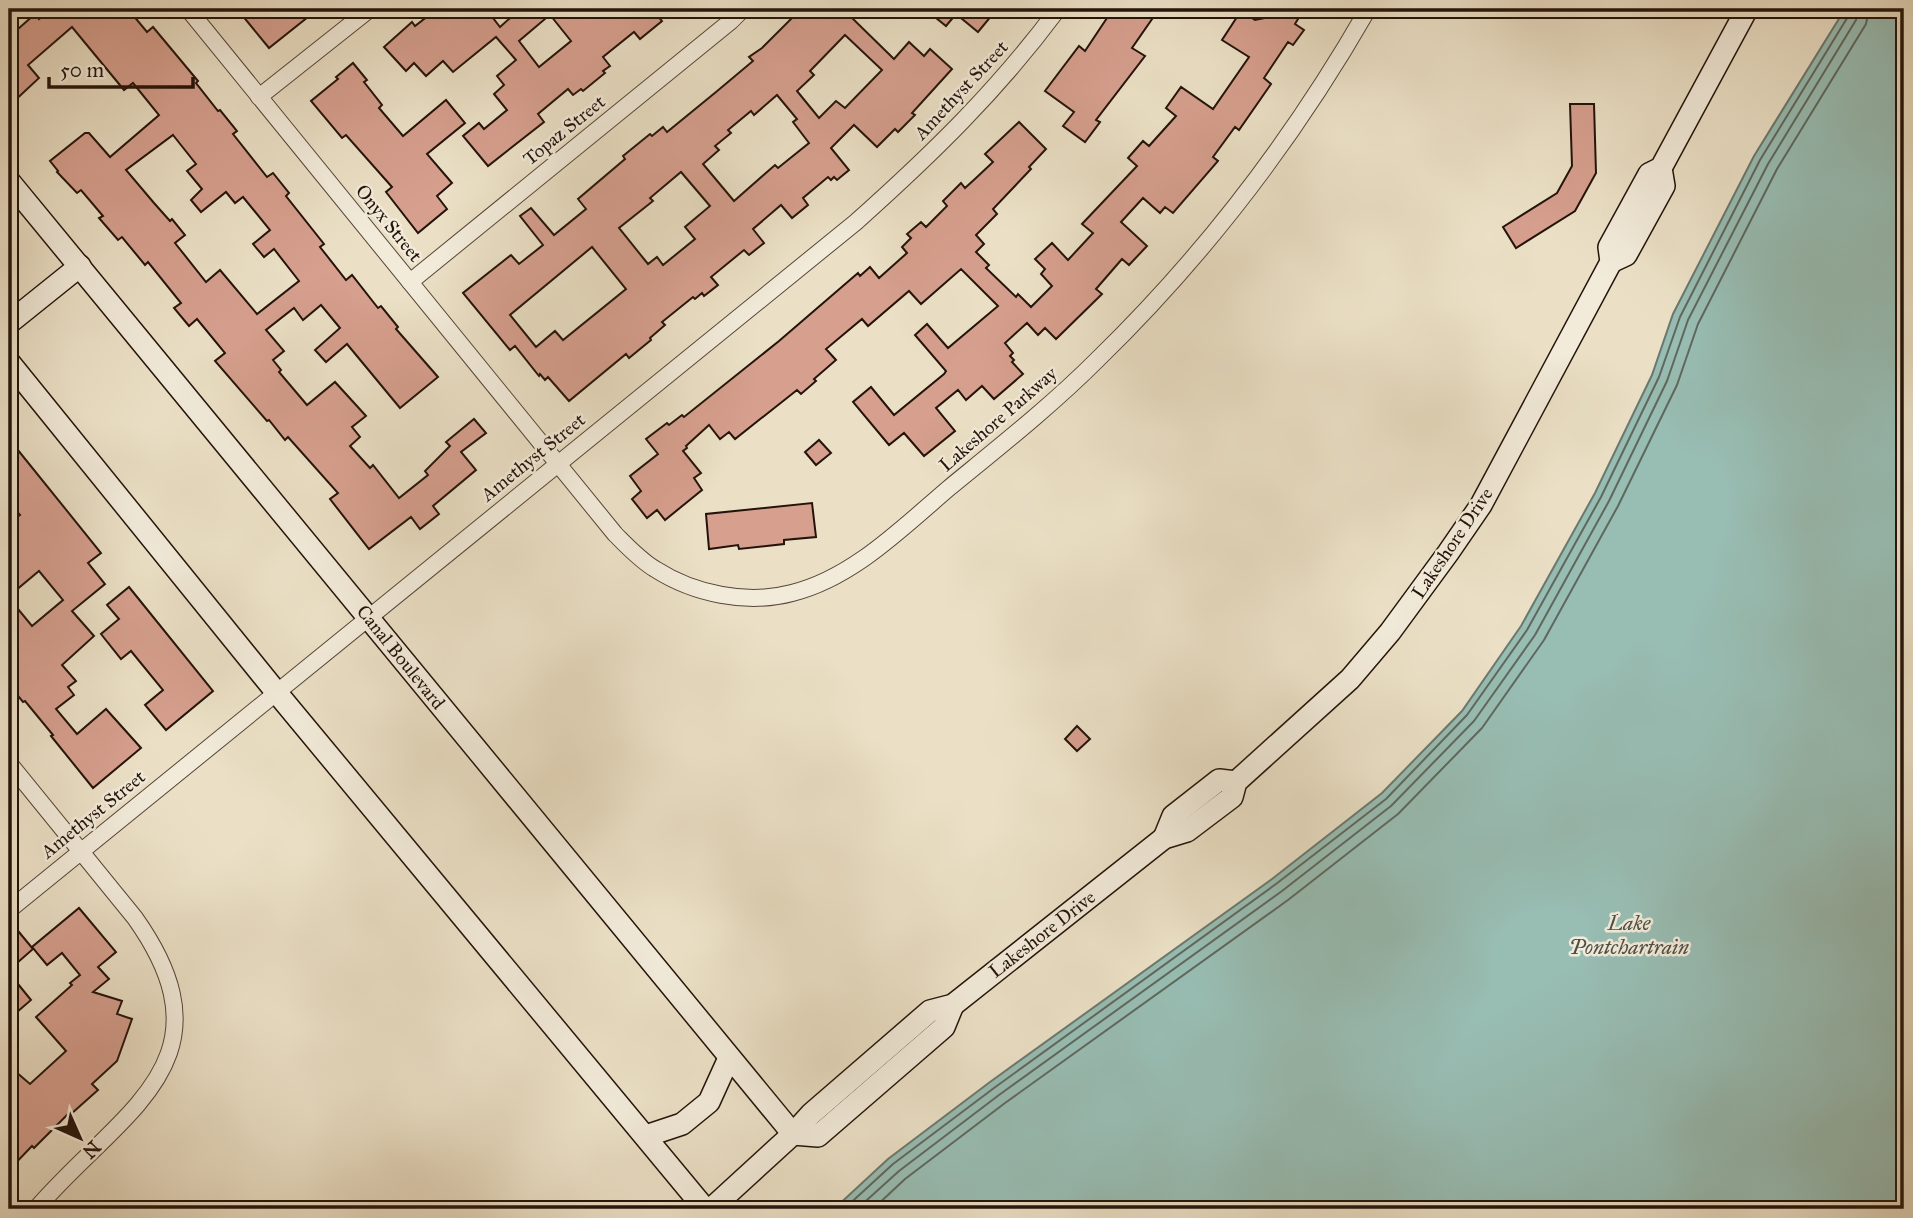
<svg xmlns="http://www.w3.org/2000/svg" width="1913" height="1218" viewBox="0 0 1913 1218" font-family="'IM FELL Great Primer',serif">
<rect width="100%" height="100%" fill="#ebe0c6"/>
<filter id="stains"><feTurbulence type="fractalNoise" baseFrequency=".00286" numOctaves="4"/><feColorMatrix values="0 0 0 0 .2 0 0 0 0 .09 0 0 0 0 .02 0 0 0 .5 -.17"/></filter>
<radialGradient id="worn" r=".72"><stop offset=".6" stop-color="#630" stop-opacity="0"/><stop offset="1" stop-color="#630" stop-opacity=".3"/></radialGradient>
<path fill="#98bdb3" stroke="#6a796f" stroke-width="2" d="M1845 9H1904V1209H834L888 1159 990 1082 1272 879 1382 793 1462 711 1521 626 1595 493 1652 375 1673 314 1754 156Z"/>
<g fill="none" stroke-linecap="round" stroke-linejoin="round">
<g stroke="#5e685e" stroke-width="2">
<path d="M844 1209 893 1164 994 1088 1276 884 1386 799 1467 715 1527 630 1601 497 1659 377 1680 317 1760 160 1849 15 1850 9"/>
<path d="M857 1209 899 1171 999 1095 1282 891 1391 806 1474 721 1535 635 1609 501 1667 381 1688 320 1768 164 1856 20 1859 9"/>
<path d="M873 1209 905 1179 1005 1103 1288 900 1398 814 1482 728 1544 640 1618 506 1677 385 1698 324 1777 169 1866 24 1869 9"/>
</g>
</g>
<g fill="#d69f8e" stroke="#24130a" stroke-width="2" fill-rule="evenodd">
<path d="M52 9H128L147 32 153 27 198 81 196 83 218 111 220 110 237 131 233 134 267 177 273 173 289 193 286 196 324 244 320 247 346 280 352 275 378 308 381 306 398 327 396 329 438 377 400 408 347 344 326 362 315 350 340 328 321 305 303 320 294 308 266 330 284 351 273 360 281 370 279 372 307 405 335 382 366 416 352 427 360 437 350 446 370 468 373 465 399 498 428 475 425 471 450 446 446 442 474 419 486 433 461 452 476 470 433 506 439 514 420 529 411 517 369 549 330 499 338 493 288 437 285 440 269 420 267 421 215 361 225 353 197 319 189 326 174 308 181 303 148 262 145 265 122 237 118 240 99 218 103 216 81 190 77 193 57 172 58 171 50 161 85 133H89L110 157 159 115 133 83 124 90 72 27 28 65 39 78 9 106V37L35 14 39 19ZM173 135 196 164 187 171 202 189 191 200 201 212 226 192 235 203 243 197 270 230 253 244 264 257 274 249 299 281 257 314 220 270 206 282 175 243 185 235 172 219 170 221 154 203 126 170Z"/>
<path d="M237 9H318L269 48Z"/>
<path d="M437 9H486L500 27 520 9H536L545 19 519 41 539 67 571 41 551 16 560 9H652L662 21 640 39 634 32 603 57 610 66 603 71 605 73 583 91 581 89 573 95 568 89 538 114 544 122 488 166 463 136 479 123 484 129 507 110 494 94 504 85 497 76 516 60 496 37 453 72 443 61 426 76 414 63 406 71 384 47 412 22 415 26Z"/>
<path d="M801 9H857L850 16 894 59 909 42 924 56 930 49 952 69 912 113 915 115 898 132 895 129 877 147 854 125 831 148 849 170 837 180 834 177 831 180 828 177 803 198 808 205 792 218 781 205 753 229 764 243 749 255 744 250 711 277 718 285 704 296 702 293 695 299 693 297 662 322 665 325 650 338 651 340 629 358 626 354 569 401 548 377 545 380 540 374 539 376 515 346 510 350 463 293 511 255 519 264 543 245 520 216 531 208 554 235 586 209 578 199 625 159 623 156 650 134 652 136 663 127 667 132 716 92 753 61 749 57 762 48ZM845 35 882 70 845 108 836 101 819 118 797 91 814 75 810 71ZM777 95 797 119 793 122 809 143 778 168 775 165 734 201 703 164 719 150 715 146 731 133 728 130 751 111 754 115ZM681 172 710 206 685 227 695 239 663 265 657 257 648 264 619 228 653 201 650 198ZM592 247 626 289 563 340 555 331 536 347 510 315Z"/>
<path d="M925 9H997L978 32 956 14 946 26Z"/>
<path d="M1113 9H1159L1132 48 1145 56 1096 120 1100 122 1085 142 1063 126 1074 112 1045 91 1079 46 1085 51Z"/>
<path d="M1274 9H1304L1295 24 1304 30 1293 45 1288 42 1264 78 1271 84 1239 130 1235 127 1213 157 1218 161 1173 213 1165 207 1160 213 1143 198 1121 222 1147 246 1129 265 1122 259 1096 289 1102 294 1056 339 1045 328 1038 335 1027 323 1005 343 1013 353 1010 356 1014 360 1012 362 1023 374 994 399 982 386 966 400 958 390 936 408 955 431 924 456 904 433 889 445 853 402 871 387 894 415 944 374 946 371 915 335 927 324 948 348 998 306 961 269 921 304 909 291 868 326 862 319 826 349 836 360 814 379 816 381 801 394 797 390 735 439 729 432 720 439 709 425 686 446 687 448 683 451 701 473 694 478 702 490 665 520 657 510 647 518 632 499 641 491 630 476 658 454 646 439 667 423 669 425 682 415 684 417 779 341 858 273 860 276 870 267 879 278 907 253 902 247 911 238 907 234 921 222 926 227 947 206 943 201 961 183 965 188 976 178 993 162 985 154 1019 122 1046 149 1029 167 1031 169 993 209 997 214 976 235 984 244 976 252 989 265 986 268 1016 297 1018 294 1031 307 1052 286 1041 274 1045 269 1035 259 1052 243 1068 260 1093 233 1082 224 1137 166 1128 158 1143 141 1149 146 1176 116 1166 108 1181 87 1213 109 1249 57 1222 40 1241 11 1255 20 1269 17Z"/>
<path d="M353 63 367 80 364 82 382 105 379 108 403 136 446 100 465 123 427 154 452 183 437 196 447 209 418 233 386 192 392 187 346 135 342 138 311 101 338 79 336 77Z"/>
<path d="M1570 104H1594L1596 173 1575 211 1516 248 1503 227 1557 193 1572 166Z"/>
<path d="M9 439 101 553 88 563 105 584 72 611 94 636 62 665 76 681 68 687 74 695 56 709 77 734 106 709 141 748 93 788 51 736 53 735 25 701 23 702 9 685V598L32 626 63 600 39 571 9 596V524L20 515 9 503Z"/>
<path d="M819 440 831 453 816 465 805 452Z"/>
<path d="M812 503 816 537 784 540V544L739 549 738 545 709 549 706 514Z"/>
<path d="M129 587 213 691 166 730 145 705 163 690 131 651 121 659 101 634 119 619 107 605Z"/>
<path d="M1077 726 1090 739 1077 751 1065 739Z"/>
<path d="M79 908 116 952 98 967 109 979 93 992 122 1001 117 1014 132 1019 117 1061 92 1084 98 1090 71 1114 69 1113 34 1148 32 1146 9 1170V1066L30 1084 66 1051 36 1017 72 985 70 983 80 975 62 953 47 965 32 947Z"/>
<path d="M9 920 33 949 9 970Z"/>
<path d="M9 973 31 1000 9 1019Z"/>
</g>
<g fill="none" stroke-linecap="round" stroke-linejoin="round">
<defs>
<g id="street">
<path d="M188 9 615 534C627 546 640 560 655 569 694 594 747 605 792 593 853 578 903 527 949 488 999 447 1051 406 1097 360 1204 256 1294 138 1368 9"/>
<path d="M259 97 370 9"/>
<path d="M410 282 731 21 743 9"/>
<path d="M9 763 135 918C237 1062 120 1111 36 1209"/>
<path d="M9 910 856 222C932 154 997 91 1058 9"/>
</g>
<g id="secondary">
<path d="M9 181 793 1134"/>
<path d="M1611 262 1626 255 1664 186 1661 168"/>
<path d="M9 323 80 266"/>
<path d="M9 362 277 693 705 1209"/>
<path d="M1164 838 1173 816 1219 780 1236 782"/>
<path d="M793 1134 818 1136 944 1027 953 1005"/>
<path d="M646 1136 682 1124 709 1102 729 1058"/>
<path d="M711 1209 793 1134 811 1114 930 1011 953 1005 1164 838 1187 831 1232 797 1236 782 1350 679 1390 632 1448 553 1481 505 1611 262 1609 247 1649 174 1661 168 1747 9"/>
</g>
</defs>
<use href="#street" stroke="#564639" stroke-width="18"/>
<use href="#secondary" stroke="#24130a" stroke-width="24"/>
<use href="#street" stroke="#f2ebda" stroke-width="16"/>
<use href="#secondary" stroke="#f2ebda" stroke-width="21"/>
</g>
<g text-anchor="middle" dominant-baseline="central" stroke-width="5" stroke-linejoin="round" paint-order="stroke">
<g font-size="19" fill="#24130a" stroke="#f2ebda">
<text transform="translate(961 90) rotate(-47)">Amethyst Street</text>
<text transform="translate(564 130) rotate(-39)">Topaz Street</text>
<text transform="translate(389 223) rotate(51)">Onyx Street</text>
<text transform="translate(998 419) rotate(-41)">Lakeshore Parkway</text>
<text transform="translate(533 457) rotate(-39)">Amethyst Street</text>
<text transform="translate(1452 543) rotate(-56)">Lakeshore Drive</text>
<text transform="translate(401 657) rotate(51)">Canal Boulevard</text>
<text transform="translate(93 814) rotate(-39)">Amethyst Street</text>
<text transform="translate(1042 934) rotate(-38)">Lakeshore Drive</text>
</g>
<g font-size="21" font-style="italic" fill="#4d4e45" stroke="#f2ebda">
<text x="1629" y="923">Lake<tspan x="1629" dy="24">Pontchartrain</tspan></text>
</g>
</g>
<rect width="1913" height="1218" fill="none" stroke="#ebe0c6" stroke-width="35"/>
<rect x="10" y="10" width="1892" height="1197" fill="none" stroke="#24130a" stroke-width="3.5"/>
<rect x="18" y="18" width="1878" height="1183" fill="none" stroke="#24130a" stroke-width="2"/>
<g transform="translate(80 1138) rotate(135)" stroke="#f2ebda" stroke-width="5" paint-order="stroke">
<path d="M0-5L12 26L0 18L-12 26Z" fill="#24130a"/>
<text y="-10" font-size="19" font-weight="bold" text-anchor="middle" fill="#24130a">N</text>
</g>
<path d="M49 77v10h144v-10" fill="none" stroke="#24130a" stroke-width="3.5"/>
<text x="60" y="77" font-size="21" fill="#24130a" stroke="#f2ebda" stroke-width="5" paint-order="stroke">50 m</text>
<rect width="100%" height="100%" filter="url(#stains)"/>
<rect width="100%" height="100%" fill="url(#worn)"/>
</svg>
